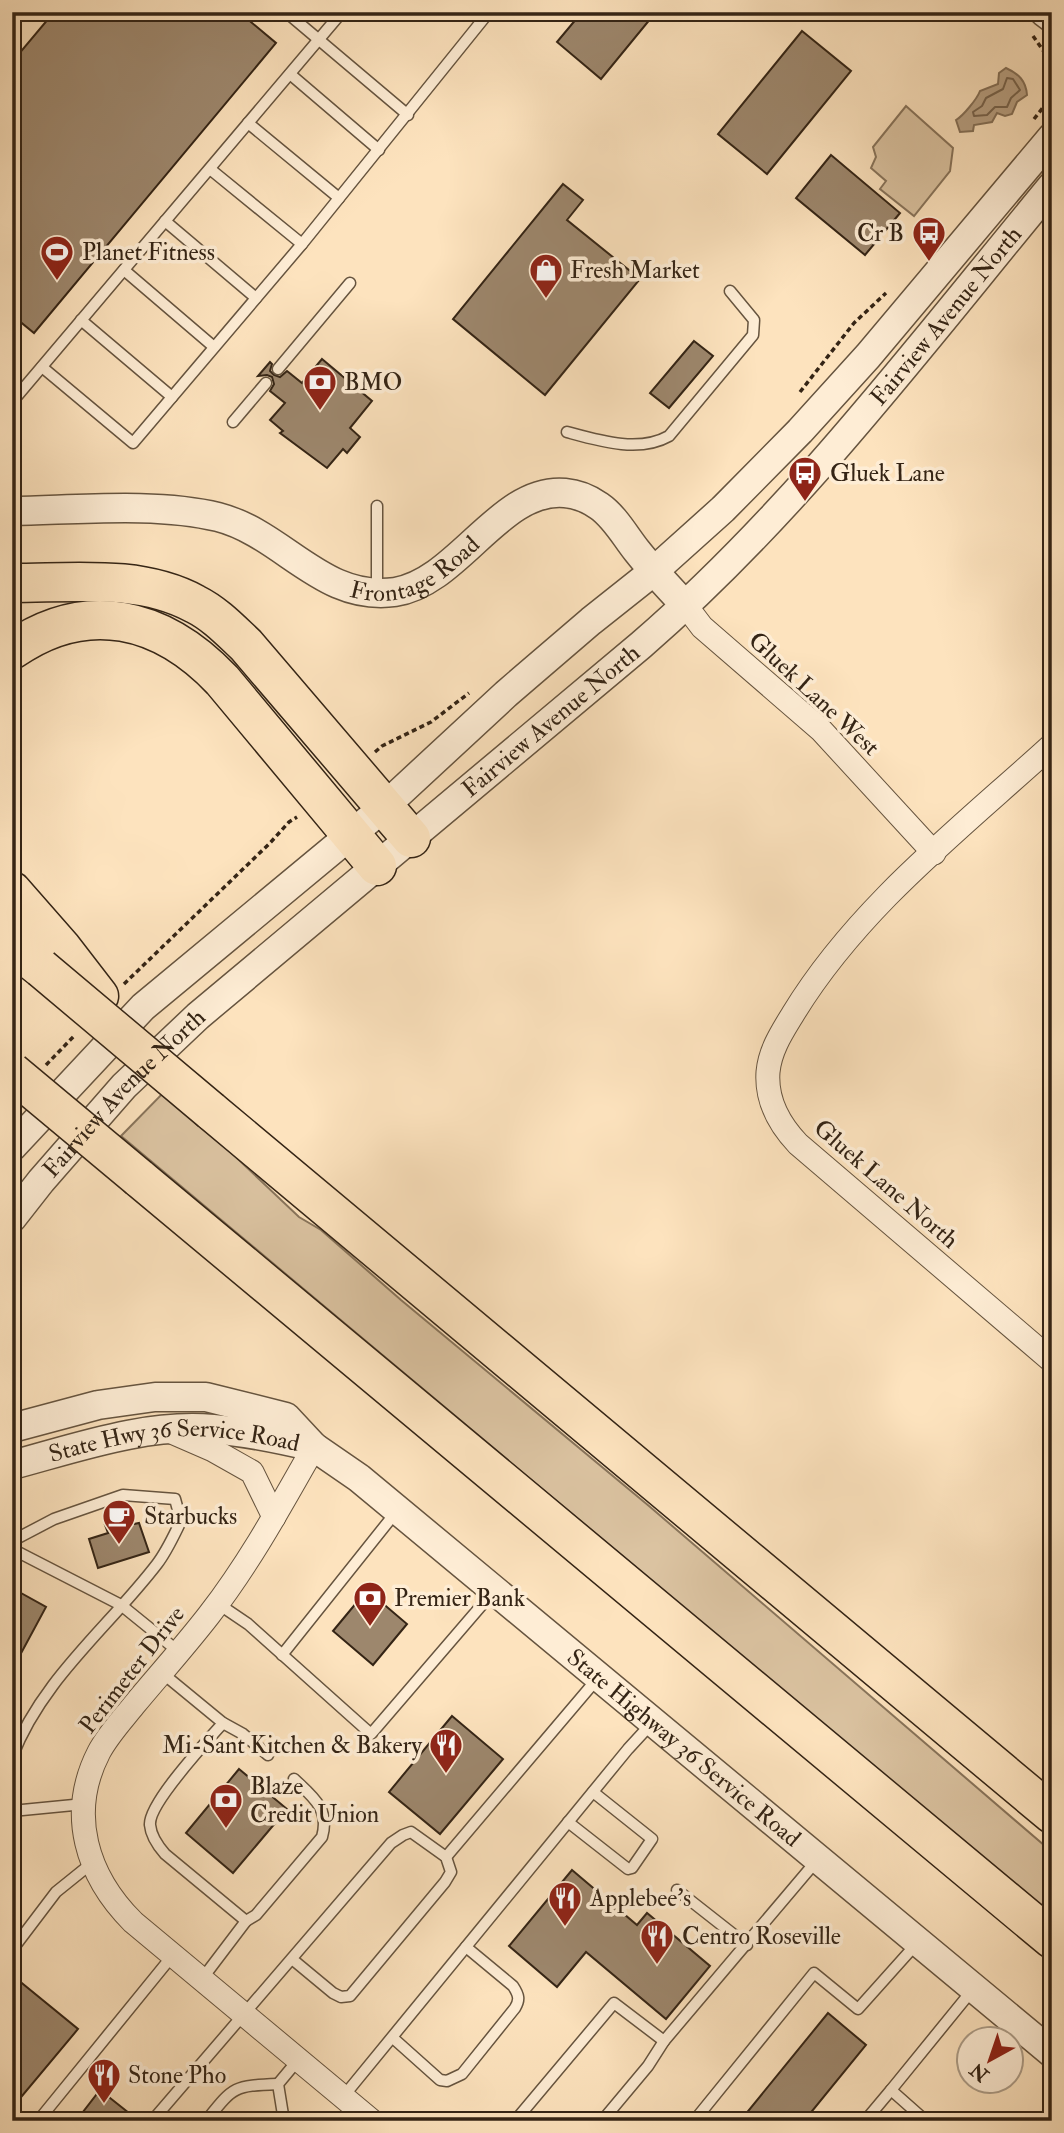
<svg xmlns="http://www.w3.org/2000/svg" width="1064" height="2133" viewBox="0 0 1064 2133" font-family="'IM FELL Double Pica',serif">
<rect width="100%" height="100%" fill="#fde3be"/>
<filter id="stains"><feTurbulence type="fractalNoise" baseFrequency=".00286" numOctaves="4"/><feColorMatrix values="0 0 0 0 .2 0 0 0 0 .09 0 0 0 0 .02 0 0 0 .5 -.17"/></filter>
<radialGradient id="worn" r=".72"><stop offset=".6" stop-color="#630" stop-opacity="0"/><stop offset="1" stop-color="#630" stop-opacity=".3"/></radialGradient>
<g fill="#dbc3a1" stroke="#88745b" stroke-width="2">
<path d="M906 106 953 148 950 171 914 216 880 189 886 181 871 168 876 157 873 147Z"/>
<path d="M163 1093 221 1143 299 1217 321 1230 401 1300 649 1506 1052 1852V1916L121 1136Z"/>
</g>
<path fill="#b9a285" stroke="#847058" stroke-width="2" d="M1006 68C1019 74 1026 81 1027 95L1017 102 1012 114 1005 116 997 113 992 122 974 125 973 131 960 132 956 120C963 116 977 99 980 91L998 84 999 73Z"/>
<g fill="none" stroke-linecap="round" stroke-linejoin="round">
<path stroke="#76634d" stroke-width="2" d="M1007 78 1013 79 1020 90 1011 98 1007 107H995L987 115 974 116 973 112 982 106 986 98 1003 89Z"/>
</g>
<g fill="#9d876d" stroke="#342415" stroke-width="2">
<path d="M54 12H239L276 43 34 333 12 315V62Z"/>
<path d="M582 12H656L601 79 557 42Z"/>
<path d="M802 31 851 71 767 174 718 134Z"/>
<path d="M831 155 900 213 865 255 796 198Z"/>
<path d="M563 184 583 200 567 220 640 279 545 395 453 319Z"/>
<path d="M694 341 713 356 669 408 650 393Z"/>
<path d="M322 359 372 401 350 428 360 437 347 453 343 449 327 468 280 433 283 431 270 420 285 403 270 391 274 384 272 377 267 375 258 376 270 362 272 364 270 371 274 375 280 377 287 371 302 383Z"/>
<path d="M131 1517 134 1524 139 1523 149 1552 98 1568 89 1539 108 1533 105 1525Z"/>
<path d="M12 1588 46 1607 12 1670Z"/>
<path d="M367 1590 407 1624 373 1665 333 1631Z"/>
<path d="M452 1716 503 1759 440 1834 389 1792Z"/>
<path d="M239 1769 287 1809 233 1873 186 1833Z"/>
<path d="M572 1870 637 1925 647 1913 710 1966 666 2019 586 1952 557 1987 509 1946Z"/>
<path d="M12 1975 78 2029 12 2108Z"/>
<path d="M828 2013 866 2045 804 2121H740Z"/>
<path d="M100 2090 139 2121H76Z"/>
</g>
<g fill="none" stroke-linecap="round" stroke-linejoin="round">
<defs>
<g id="service">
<path d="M286 12 408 115"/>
<path d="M290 74 379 150"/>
<path d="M248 123 339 198"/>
<path d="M210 169 302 244"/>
<path d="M165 221 256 298"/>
<path d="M124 270 214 347"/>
<path d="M81 320 172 397"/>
<path d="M42 367 133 443 302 244 489 12"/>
<path d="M278 369 350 283"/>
<path d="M12 402 342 12"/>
<path d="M233 422 266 383"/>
<path d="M567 432C600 441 639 453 669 436L753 335 754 320 730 291"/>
<path d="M377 506V591"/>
<path d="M12 1541 54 1519 123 1495 175 1499 181 1521C174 1535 167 1551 157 1564 108 1628 42 1679 12 1757"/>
<path d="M12 1549 121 1605 179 1652"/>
<path d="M217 1603 248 1624 371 1734 493 1592"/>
<path d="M282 1655 396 1512"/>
<path d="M161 1672 223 1723 243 1734 268 1755"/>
<path d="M223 1723C207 1741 148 1804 150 1825 151 1836 158 1846 165 1854L246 1921"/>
<path d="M12 1811 84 1804"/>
<path d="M568 1822 628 1869 632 1868 652 1839 593 1792"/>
<path d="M446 1857 597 1679"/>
<path d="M677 1890 747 1945"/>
<path d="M12 1950 56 1892 92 1863"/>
<path d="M202 1979 246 1921 256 1915 322 1837C330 1809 313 1797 294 1779"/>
<path d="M393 2038 440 2080 447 2081 462 2074 515 2008C520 2000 519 1995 513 1986L466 1947"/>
<path d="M343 2097 628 1749 651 1724"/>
<path d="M38 2121 173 1955"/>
<path d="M152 2121 391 1843 403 1835 411 1832 446 1857 451 1872 445 1882 350 1996 341 1997 333 1993 292 1959"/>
<path d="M206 2121C234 2086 233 2086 278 2084"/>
<path d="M284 2121 278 2084 298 2060"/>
<path d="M515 2121 614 2003 664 2041 818 1859"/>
<path d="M602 2121 648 2066 664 2041"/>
<path d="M694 2121 814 1973 858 2009 918 1942"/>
<path d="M865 2121 891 2090"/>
<path d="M926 2121 891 2090 974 1988"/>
</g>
<g id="minor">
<path d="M686 606 702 627 821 730 934 853"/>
<path d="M1052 745C961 828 858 907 793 1014 782 1032 770 1050 768 1072 766 1100 779 1124 798 1144L1052 1361"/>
<path d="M167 1430 213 1450 252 1472 274 1517"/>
<path d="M314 1447C281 1505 250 1562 209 1615 185 1646 159 1675 134 1705 122 1720 108 1735 99 1752 67 1814 87 1876 133 1922L372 2121"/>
</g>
<g id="tertiary">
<path d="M1044 12 1052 18"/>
<path id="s1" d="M12 511C76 510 157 502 218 517 284 534 322 602 395 592 459 582 500 487 565 493 577 494 589 499 599 506 615 517 625 536 637 551 652 570 669 588 686 606"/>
<path d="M12 1147 143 1007 383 808 506 694 591 621 654 571 723 509 800 431 868 356 1052 137"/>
<path id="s2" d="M12 1218 41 1181 124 1086 198 1016 641 645C797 510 921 344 1052 186"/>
<path id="s3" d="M12 1428 98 1405 155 1397H206L286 1417 314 1447 359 1478 1052 2053"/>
<path id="s4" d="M12 1465C76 1448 146 1423 213 1429 247 1432 280 1439 314 1447"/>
</g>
<g id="motorway">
<path d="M12 583C73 583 140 574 195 604 215 614 230 630 246 645L411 838"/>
<path d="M12 650C87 598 162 617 222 680L377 866"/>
<path d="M12 891 62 948 99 996"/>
<path d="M12 945 41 968"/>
<path d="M211 1111 1052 1814"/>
<path d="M139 1178 1052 1939"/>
</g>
</defs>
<use href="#service" stroke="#66543f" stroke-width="13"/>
<use href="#minor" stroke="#66543f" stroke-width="25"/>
<use href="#tertiary" stroke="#66543f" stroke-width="31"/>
<use href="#motorway" stroke="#342415" stroke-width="41"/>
<g stroke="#342415" stroke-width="3.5" stroke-dasharray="5 3.5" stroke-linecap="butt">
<path d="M1013 12 1019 19"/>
<path d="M1033 36 1052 63"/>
<path d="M1034 119 1052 96"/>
<path d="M800 392 854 323 886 293"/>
<path d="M375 752 382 746 431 722 469 693"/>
<path d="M124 984 270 843 289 822 297 817"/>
<path d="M46 1065 75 1035"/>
</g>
<use href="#service" stroke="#feedd5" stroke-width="10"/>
<use href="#minor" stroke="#feedd5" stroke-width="23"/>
<use href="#tertiary" stroke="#feedd5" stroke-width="28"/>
<use href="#motorway" stroke="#fde3be" stroke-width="38"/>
<defs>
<g id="motorway-bridge">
<path d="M41 968 211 1111"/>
<path d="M12 1072 139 1178"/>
</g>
</defs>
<use href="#motorway-bridge" stroke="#342415" stroke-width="41" stroke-linecap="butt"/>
<use href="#motorway-bridge" stroke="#fde3be" stroke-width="38"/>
</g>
<defs>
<symbol id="bus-pin" viewBox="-11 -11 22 30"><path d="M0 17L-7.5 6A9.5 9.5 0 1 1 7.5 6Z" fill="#8f2418" stroke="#feedd5"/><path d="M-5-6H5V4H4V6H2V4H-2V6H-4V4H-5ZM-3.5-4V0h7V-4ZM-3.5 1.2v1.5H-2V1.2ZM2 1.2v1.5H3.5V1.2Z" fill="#fff"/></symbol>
<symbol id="stadium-pin" viewBox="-11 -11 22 30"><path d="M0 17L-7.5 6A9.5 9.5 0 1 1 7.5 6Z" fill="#8f2418" stroke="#feedd5"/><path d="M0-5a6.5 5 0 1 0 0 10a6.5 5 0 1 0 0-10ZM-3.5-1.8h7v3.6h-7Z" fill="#fff"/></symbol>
<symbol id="shop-pin" viewBox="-11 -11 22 30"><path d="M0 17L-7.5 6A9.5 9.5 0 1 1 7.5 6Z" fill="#8f2418" stroke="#feedd5"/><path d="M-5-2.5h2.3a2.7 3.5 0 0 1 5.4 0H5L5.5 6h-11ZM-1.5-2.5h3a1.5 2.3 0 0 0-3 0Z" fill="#fff"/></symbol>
<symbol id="bank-pin" viewBox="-11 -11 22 30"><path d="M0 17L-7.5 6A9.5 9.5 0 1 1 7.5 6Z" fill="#8f2418" stroke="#feedd5"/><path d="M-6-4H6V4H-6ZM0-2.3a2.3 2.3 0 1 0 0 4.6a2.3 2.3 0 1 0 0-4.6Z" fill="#fff"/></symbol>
<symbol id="cafe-pin" viewBox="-11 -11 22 30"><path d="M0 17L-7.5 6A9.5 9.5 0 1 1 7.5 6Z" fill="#8f2418" stroke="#feedd5"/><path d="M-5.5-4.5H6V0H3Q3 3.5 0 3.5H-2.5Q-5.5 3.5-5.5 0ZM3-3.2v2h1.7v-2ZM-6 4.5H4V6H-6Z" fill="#fff"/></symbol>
<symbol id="restaurant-pin" viewBox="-11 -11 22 30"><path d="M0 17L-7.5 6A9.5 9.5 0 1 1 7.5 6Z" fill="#8f2418" stroke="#feedd5"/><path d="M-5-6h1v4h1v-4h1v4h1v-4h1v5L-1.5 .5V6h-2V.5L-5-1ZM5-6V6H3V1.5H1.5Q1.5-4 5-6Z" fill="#fff"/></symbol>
</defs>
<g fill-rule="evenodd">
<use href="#bus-pin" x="910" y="214" width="38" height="52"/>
<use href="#stadium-pin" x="38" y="233" width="38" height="52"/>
<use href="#shop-pin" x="527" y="251" width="38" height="52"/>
<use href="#bank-pin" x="301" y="363" width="38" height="52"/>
<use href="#bus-pin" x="786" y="454" width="38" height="52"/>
<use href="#cafe-pin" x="100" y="1497" width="38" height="52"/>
<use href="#bank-pin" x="351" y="1579" width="38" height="52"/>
<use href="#restaurant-pin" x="427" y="1726" width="38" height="52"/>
<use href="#bank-pin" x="207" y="1781" width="38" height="52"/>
<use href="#restaurant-pin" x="546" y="1879" width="38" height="52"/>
<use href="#restaurant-pin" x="638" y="1917" width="38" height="52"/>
<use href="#restaurant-pin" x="85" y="2056" width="38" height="52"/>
</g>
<g text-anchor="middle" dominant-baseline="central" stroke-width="7" stroke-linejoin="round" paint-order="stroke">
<g font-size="24" fill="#342415" stroke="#feedd5" text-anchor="start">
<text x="904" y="233" text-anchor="end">Cr B</text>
<text x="82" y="252">Planet Fitness</text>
<text x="570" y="270">Fresh Market</text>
<text x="344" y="382">BMO</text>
<text x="830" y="473">Gluek Lane</text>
<text x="144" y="1516">Starbucks</text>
<text x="394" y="1598">Premier Bank</text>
<text x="422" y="1745" text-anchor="end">Mi-Sant Kitchen &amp; Bakery</text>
<text x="250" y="1786">Blaze<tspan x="250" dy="28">Credit Union</tspan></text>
<text x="590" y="1898">Applebee's</text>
<text x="682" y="1936">Centro Roseville</text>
<text x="128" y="2075">Stone Pho</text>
</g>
<g font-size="24" fill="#342415" stroke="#feedd5">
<text stroke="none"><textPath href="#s2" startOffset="1302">Fairview Avenue North</textPath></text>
<text stroke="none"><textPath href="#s1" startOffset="429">Frontage Road</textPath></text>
<text transform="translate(814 694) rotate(43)">Gluek Lane West</text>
<text stroke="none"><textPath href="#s2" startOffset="735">Fairview Avenue North</textPath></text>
<text stroke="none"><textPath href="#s2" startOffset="168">Fairview Avenue North</textPath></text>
<text transform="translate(886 1184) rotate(41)">Gluek Lane North</text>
<text stroke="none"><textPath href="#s4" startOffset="166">State Hwy 36 Service Road</textPath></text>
<text transform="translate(132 1670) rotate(-52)">Perimeter Drive</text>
<text stroke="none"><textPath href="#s3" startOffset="798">State Highway 36 Service Road</textPath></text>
</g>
</g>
<rect width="1064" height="2133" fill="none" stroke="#fde3be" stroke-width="42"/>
<rect x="14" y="14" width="1036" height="2105" fill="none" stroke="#342415" stroke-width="3.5"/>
<rect x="21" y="21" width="1022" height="2091" fill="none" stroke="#342415" stroke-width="2"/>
<g transform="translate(990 2060) rotate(220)"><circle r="33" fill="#feedd5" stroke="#ad9d88" stroke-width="2"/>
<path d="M0-5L12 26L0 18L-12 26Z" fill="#8f2418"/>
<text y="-10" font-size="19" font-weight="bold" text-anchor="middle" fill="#342415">N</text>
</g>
<rect width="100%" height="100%" filter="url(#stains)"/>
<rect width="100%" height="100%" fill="url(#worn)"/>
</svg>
